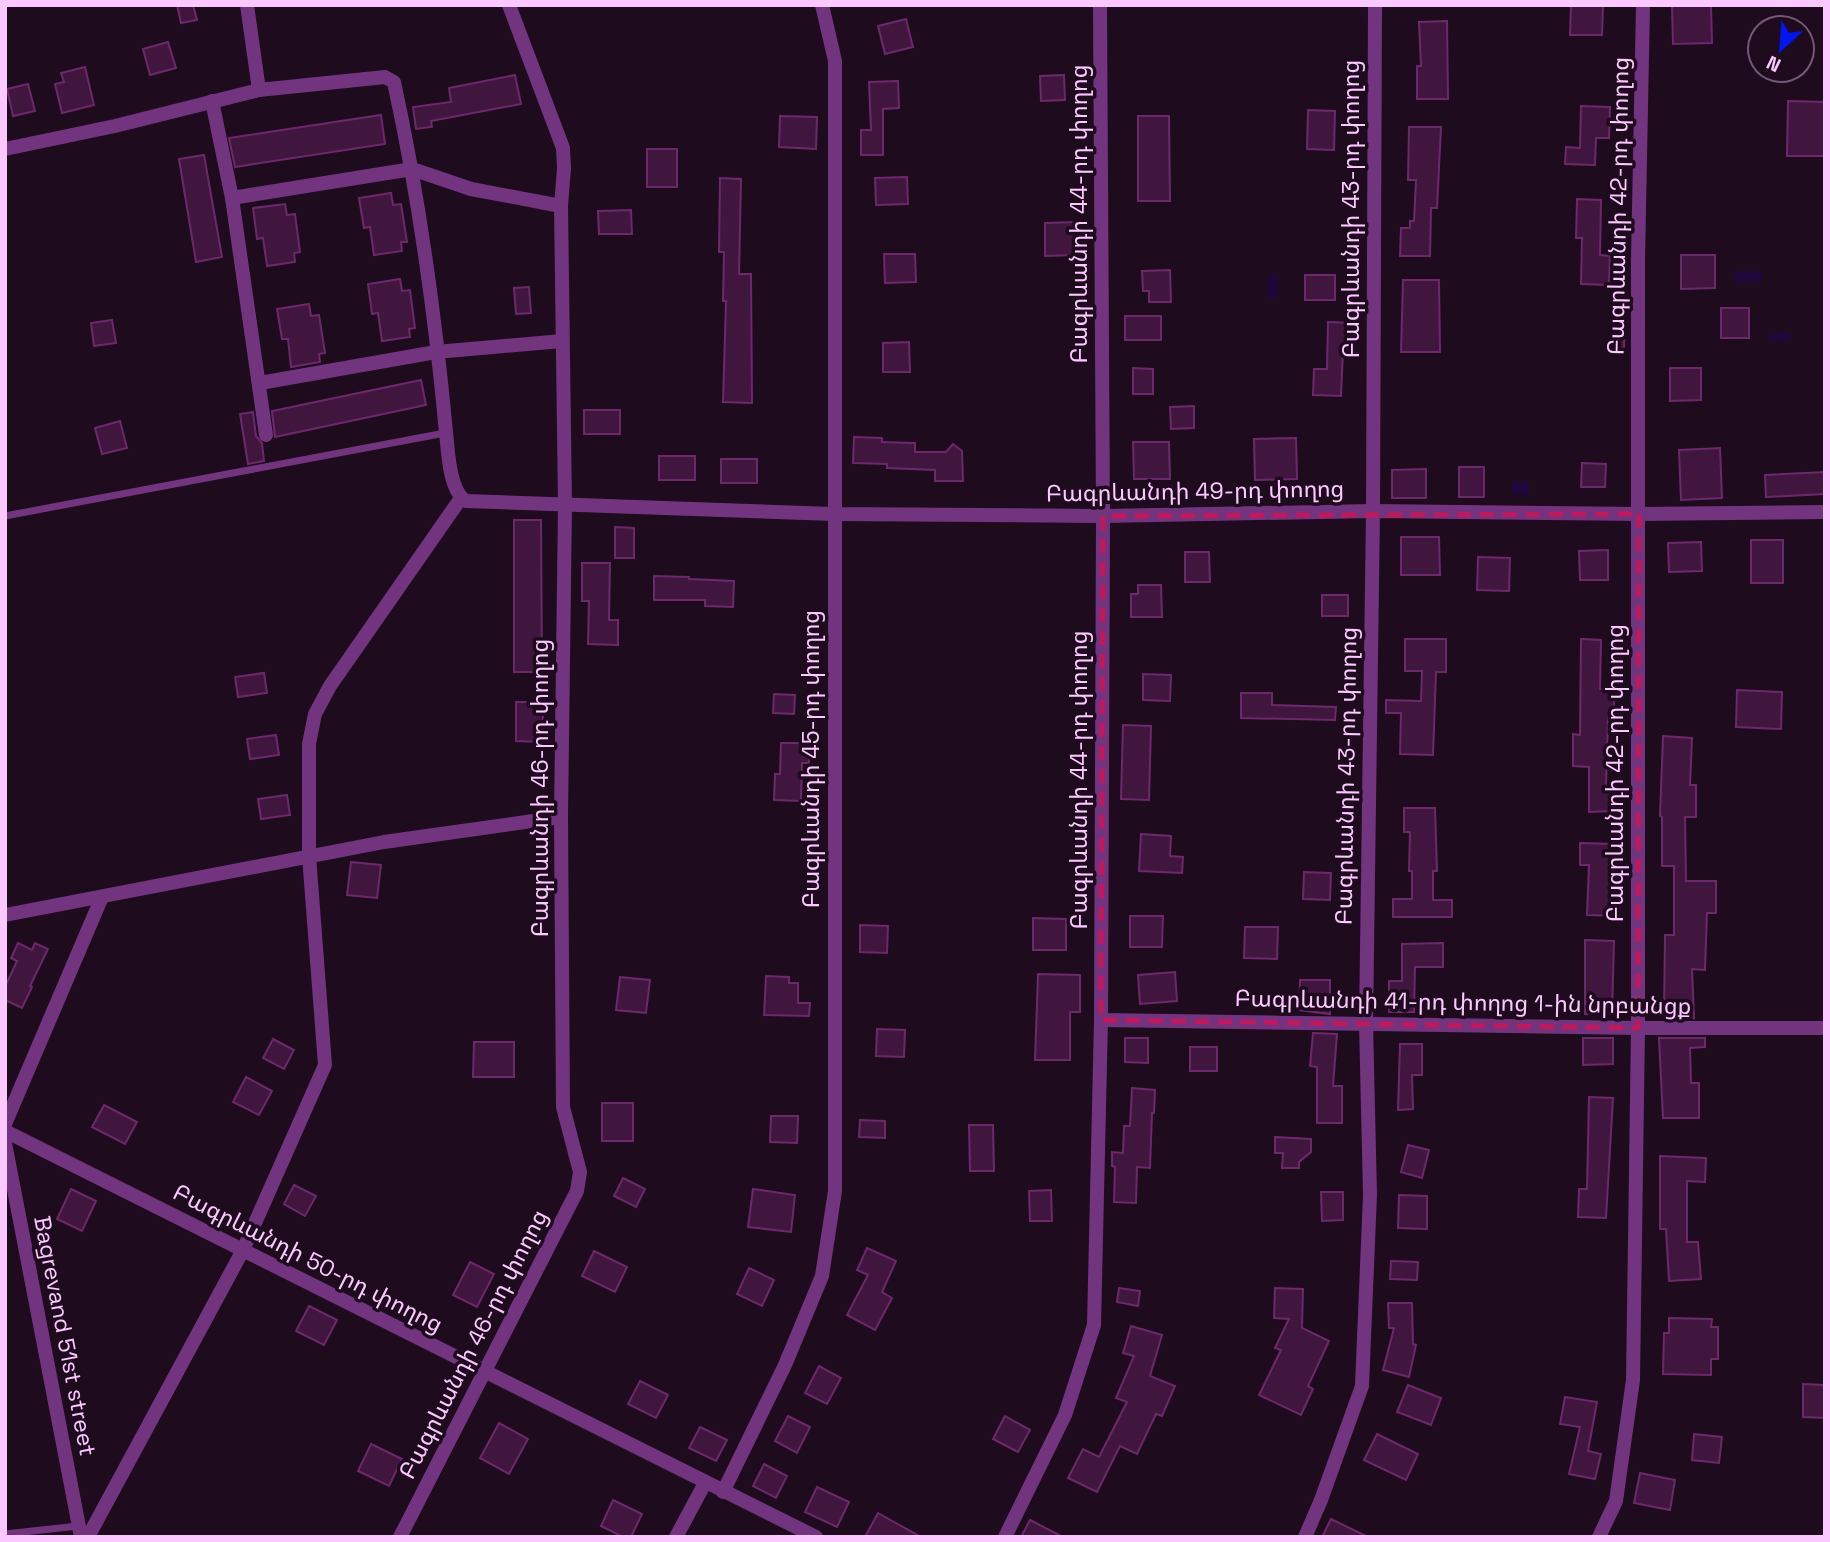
<svg xmlns="http://www.w3.org/2000/svg" width="1830" height="1542" viewBox="0 0 1830 1542" font-family="'Space Grotesk','Noto Sans Armenian',sans-serif">
<rect width="100%" height="100%" fill="#1e0b1e"/>
<g fill="#1e073b">
<path d="M1735 271H1762V282L1735 283Z"/>
<path d="M1268 275H1278V298H1267Z"/>
<path d="M1790 332V341H1769V333Z"/>
<path d="M1512 482H1529V495L1512 494Z"/>
</g>
<g fill="#40163f" stroke="#6d286c" stroke-width="2">
<path d="M177 5H193L197 20 181 23Z"/>
<path d="M1571 5 1603 6 1602 35H1570Z"/>
<path d="M1711 5 1712 43 1673 44 1672 6Z"/>
<path d="M906 19 913 47 885 54 878 26Z"/>
<path d="M1447 21 1448 99H1417V66H1421L1419 22Z"/>
<path d="M168 42 176 68 150 75 143 49Z"/>
<path d="M85 67 94 105 62 113 55 84 64 82 61 73Z"/>
<path d="M515 75 521 104 431 121 432 127 416 129 413 107 451 102 449 88Z"/>
<path d="M1064 75 1065 100 1041 101 1040 76Z"/>
<path d="M898 81 899 108 883 109V155H861V130H871L869 82Z"/>
<path d="M28 84 35 111 13 116 7 89Z"/>
<path d="M1788 101 1825 102 1824 156H1787Z"/>
<path d="M1581 106 1610 107 1609 138H1596L1595 165 1565 164 1566 147 1580 148Z"/>
<path d="M1308 110 1335 111 1334 150 1307 149Z"/>
<path d="M381 115 385 144 235 167 229 138Z"/>
<path d="M780 116 817 117 816 149 779 147Z"/>
<path d="M1138 116H1169L1170 201H1138Z"/>
<path d="M1409 127H1441L1437 208H1431L1430 256H1400L1401 228H1410V221H1414L1416 180H1408Z"/>
<rect x="647" y="149" width="30" height="38"/>
<path d="M204 155 222 257 196 262 179 159Z"/>
<path d="M907 177 908 204 876 205 875 178Z"/>
<path d="M720 178 741 179 739 274H751L752 403 723 402 726 301H723L724 252H719Z"/>
<path d="M391 193 393 205 401 204 407 242H401L402 251 374 255 370 227 364 228 359 198Z"/>
<path d="M1577 199 1601 200 1600 255 1610 256 1609 285 1581 284 1582 238H1576Z"/>
<path d="M285 204 287 215 295 214 300 252 294 253 295 262 267 266 263 238 257 239 253 208Z"/>
<path d="M631 210 632 234H599L598 211Z"/>
<path d="M1077 222V255L1045 256V223Z"/>
<path d="M884 254H915L916 282 885 283Z"/>
<path d="M1681 255H1715V288L1681 289Z"/>
<path d="M1170 270 1171 302H1149V291H1143L1142 271Z"/>
<rect x="1305" y="275" width="30" height="25"/>
<path d="M400 279 402 291 410 290 415 328 409 329 410 337 382 341 378 313 372 314 368 284Z"/>
<path d="M1403 280H1439L1440 352H1401Z"/>
<path d="M529 287 531 313 516 314 514 288Z"/>
<path d="M309 304 311 316 319 315 325 353 319 354 320 362 291 367 288 339H282L277 309Z"/>
<rect x="1721" y="308" width="28" height="30"/>
<path d="M1612 314H1625L1624 348H1611Z"/>
<rect x="1125" y="316" width="36" height="24"/>
<path d="M112 320 116 343 94 346 91 323Z"/>
<path d="M1328 322 1353 323 1352 349H1343L1341 396 1313 395 1314 369H1327Z"/>
<path d="M909 342 910 372H883V343Z"/>
<path d="M1133 368 1153 369V394H1133Z"/>
<path d="M1670 368H1701V400L1670 401Z"/>
<path d="M421 380 426 405 275 437 272 411Z"/>
<path d="M1194 406V428L1171 429 1170 407Z"/>
<rect x="584" y="410" width="36" height="24"/>
<path d="M253 412 256 436 262 443 264 461 248 464 240 414Z"/>
<path d="M120 421 127 448 102 454 95 428Z"/>
<path d="M854 437 882 438V442L915 443V452H946L953 444 962 451 963 481H935V470L887 468V464L853 463Z"/>
<path d="M1296 438 1297 479 1255 480 1254 439Z"/>
<path d="M1133 442H1169L1170 479H1134Z"/>
<path d="M1720 448 1722 498 1681 500 1679 450Z"/>
<rect x="659" y="456" width="36" height="24"/>
<rect x="721" y="459" width="36" height="24"/>
<path d="M1582 463 1606 464 1605 487H1581Z"/>
<rect x="1459" y="467" width="25" height="30"/>
<path d="M1426 469V498H1392V470Z"/>
<path d="M1825 472V494L1766 497 1765 475Z"/>
<path d="M514 520H541L542 672H514Z"/>
<path d="M615 527 634 528V558H615Z"/>
<path d="M1401 537H1439L1440 575H1401Z"/>
<rect x="1751" y="540" width="32" height="43"/>
<path d="M1701 542 1702 571 1669 572 1668 543Z"/>
<path d="M1608 550V580H1580L1579 551Z"/>
<path d="M1185 552H1209L1210 582H1185Z"/>
<path d="M1478 557 1510 558 1509 591 1477 590Z"/>
<path d="M582 563H610L609 620H618V645L588 644 589 601H582Z"/>
<path d="M654 576 689 577V579L734 581 733 607 705 606V600H654Z"/>
<path d="M1138 585H1161L1162 617H1131V594H1138Z"/>
<rect x="1322" y="595" width="26" height="21"/>
<path d="M1405 639H1446V672H1436L1433 755 1400 754 1401 713H1386V700L1421 701 1422 671H1405Z"/>
<path d="M1581 639 1601 640 1600 689 1614 688V717H1608L1606 786H1615L1616 811 1589 812V767L1573 766V734L1580 735Z"/>
<path d="M264 673 267 693 238 697 235 677Z"/>
<path d="M1143 674 1171 675 1170 701 1143 700Z"/>
<path d="M1737 690 1782 692 1781 729 1736 727Z"/>
<path d="M1241 693H1272V705L1336 707 1335 720 1241 718Z"/>
<path d="M774 694 795 695 794 714 773 713Z"/>
<path d="M516 702H543V742L516 741Z"/>
<path d="M1123 725 1151 726 1149 800 1121 799Z"/>
<path d="M276 735 279 755 250 759 247 739Z"/>
<path d="M1663 736 1692 738 1690 785H1696V817H1685L1686 881H1716V913H1707L1705 970 1692 969 1694 1018H1680V1014H1664L1665 935H1674V866H1662V817L1660 816Z"/>
<path d="M781 743H809V763H802L801 801 774 800 775 774H780Z"/>
<path d="M287 795 290 815 261 819 258 799Z"/>
<path d="M1404 808H1435L1437 871H1433V900H1452V917H1393V899H1412V871H1409L1410 832H1404Z"/>
<path d="M1141 834 1171 836 1170 856 1183 857 1182 873 1139 871Z"/>
<path d="M1580 843 1617 844 1616 887H1620L1619 916 1587 915 1589 865H1580Z"/>
<path d="M351 862 381 865 377 898 347 895Z"/>
<path d="M1304 872 1331 873 1330 900 1303 899Z"/>
<path d="M1130 916H1163L1162 947H1130Z"/>
<path d="M1033 918 1066 919V950H1033Z"/>
<path d="M860 925 888 926 887 953 860 952Z"/>
<path d="M1245 927H1278L1277 959 1244 958Z"/>
<path d="M1585 940 1614 941 1612 1014H1585Z"/>
<path d="M18 943 32 950 35 943 48 949 30 986 32 987 22 1008 5 1000V987L17 961 11 958Z"/>
<path d="M1443 943V967H1415L1414 1012H1389V981H1402V944Z"/>
<path d="M1175 972 1177 1001 1140 1004 1138 975Z"/>
<path d="M1038 974 1080 975V1012H1070V1060H1035Z"/>
<path d="M766 976 789 977V983H798V1003H810L809 1016 764 1015Z"/>
<path d="M620 977 650 980 646 1013 616 1010Z"/>
<path d="M1300 980H1330V1014L1299 1010Z"/>
<path d="M877 1029 905 1030 904 1057 876 1056Z"/>
<path d="M1313 1033 1337 1034 1333 1086H1342V1123H1317V1067L1310 1066Z"/>
<path d="M1125 1038H1148V1063L1125 1062Z"/>
<path d="M1583 1038H1613V1064L1583 1065Z"/>
<path d="M1659 1038H1705V1047L1690 1048 1691 1083H1699V1118H1663Z"/>
<path d="M273 1039 294 1050 284 1069 263 1058Z"/>
<path d="M474 1042H514V1077H473Z"/>
<path d="M1400 1044H1422V1075H1412L1413 1109 1398 1110Z"/>
<rect x="1190" y="1047" width="27" height="24"/>
<path d="M246 1077 272 1091 259 1115 233 1102Z"/>
<path d="M1132 1088 1155 1090 1154 1113H1152L1150 1168 1137 1167 1136 1203 1114 1202 1115 1167 1112 1166V1152L1123 1153 1124 1126H1130Z"/>
<path d="M1589 1097 1613 1098 1606 1218 1578 1217 1579 1189H1587Z"/>
<rect x="602" y="1103" width="31" height="38"/>
<path d="M104 1105 137 1122 125 1144 92 1127Z"/>
<path d="M771 1116H798L797 1143 770 1142Z"/>
<path d="M860 1120 885 1121V1138L859 1137Z"/>
<path d="M969 1125H993L994 1171H970Z"/>
<path d="M1275 1137 1311 1139V1152L1299 1162V1168H1282L1283 1153H1275Z"/>
<path d="M1408 1145 1429 1150 1422 1178 1401 1172Z"/>
<path d="M1660 1156 1706 1158 1705 1182 1687 1181V1242H1698L1701 1279 1669 1281 1666 1229H1660Z"/>
<path d="M623 1178 645 1189 636 1207 614 1196Z"/>
<path d="M294 1185 316 1196 305 1216 284 1204Z"/>
<path d="M71 1189 96 1201 82 1231 57 1219Z"/>
<path d="M753 1189 795 1195 791 1232 748 1227Z"/>
<path d="M1051 1190 1052 1221H1030L1029 1191Z"/>
<path d="M1321 1192H1343V1220L1322 1221Z"/>
<path d="M1399 1195 1427 1196V1229L1398 1228Z"/>
<path d="M867 1248 896 1261 882 1292 892 1298 875 1330 847 1315 868 1275 857 1270Z"/>
<path d="M594 1251 627 1267 615 1292 582 1276Z"/>
<path d="M1391 1261 1418 1262 1417 1280 1390 1279Z"/>
<path d="M470 1262 494 1274 477 1307 453 1295Z"/>
<path d="M749 1268 774 1280 762 1306 737 1294Z"/>
<path d="M1119 1288 1140 1291 1138 1306 1117 1302Z"/>
<path d="M1275 1288 1303 1289 1302 1328 1329 1341 1308 1386 1313 1389 1301 1415 1259 1395 1281 1350 1275 1348 1289 1319 1274 1318Z"/>
<path d="M1388 1303H1412L1413 1344 1416 1345 1409 1377 1383 1370 1394 1328H1389Z"/>
<path d="M309 1306 337 1320 324 1345 296 1331Z"/>
<path d="M1669 1318 1712 1319 1711 1327H1718V1359H1711V1375L1663 1374 1664 1333H1669Z"/>
<path d="M1131 1326 1162 1335 1150 1376 1175 1386 1162 1416 1156 1414 1137 1454 1120 1446 1097 1492 1068 1478 1083 1449 1099 1457 1127 1402 1116 1398 1134 1356 1123 1353Z"/>
<path d="M819 1366 841 1378 827 1404 805 1393Z"/>
<path d="M640 1381 668 1395 656 1418 628 1404Z"/>
<path d="M1803 1384 1825 1385V1418L1803 1417Z"/>
<path d="M1408 1385 1441 1398 1431 1425 1397 1412Z"/>
<path d="M1565 1397 1597 1402 1588 1451 1601 1454 1595 1479 1569 1474 1580 1427 1560 1424Z"/>
<path d="M788 1416 810 1427 797 1453 775 1441Z"/>
<path d="M1005 1416 1030 1430 1018 1452 993 1439Z"/>
<path d="M499 1423 528 1439 509 1474 480 1458Z"/>
<path d="M700 1427 727 1440 716 1461 689 1448Z"/>
<path d="M1377 1434 1418 1454 1406 1480 1364 1460Z"/>
<path d="M1694 1434 1722 1437 1719 1463 1692 1460Z"/>
<path d="M371 1444 402 1459 389 1486 358 1471Z"/>
<path d="M764 1464 787 1476 776 1498 753 1486Z"/>
<path d="M1640 1473 1675 1480 1670 1510 1634 1503Z"/>
<path d="M817 1487 849 1502 837 1527 805 1512Z"/>
<path d="M613 1500 642 1514 631 1537H623L601 1526Z"/>
<path d="M878 1513 921 1537H865Z"/>
<path d="M1331 1519 1368 1537H1322Z"/>
<path d="M1030 1520 1063 1537H1021Z"/>
</g>
<g fill="none" stroke-linecap="round" stroke-linejoin="round">
<g stroke="#73347f" stroke-width="7">
<path d="M5 516 445 433"/>
<path d="M5 1534 78 1526"/>
</g>
<g stroke="#73347f" stroke-width="14">
<path d="M259 90 385 77 394 82C419 197 435 314 446 432 448 450 449 491 466 501L833 514 1103 516 1373 511 1639 514 1825 512"/>
<path d="M212 101 232 198"/>
<path d="M5 149 115 126 259 90 247 5"/>
<path d="M260 383 436 352 562 341"/>
<path d="M266 435 232 198 412 169 471 189 561 206"/>
<path d="M5 915 384 842 561 817"/>
<path d="M1101 1020 1638 1028H1825"/>
<path d="M5 1124 102 897"/>
<path d="M5 1131 816 1537"/>
<path d="M5 1143 81 1537"/>
<path d="M723 1492 785 1365 822 1276 835 1191V61L822 5"/>
<path d="M88 1537 243 1250 325 1065 309 856V744L315 714 330 686 461 498"/>
<path d="M400 1537 577 1191 580 1172 563 1107 561 817 565 505 561 206 564 168 563 148 509 5"/>
<path d="M676 1537 705 1483"/>
<path d="M1005 1537 1065 1415 1094 1325 1101 1020 1103 516 1100 5"/>
<path d="M1305 1537 1321 1500 1362 1386 1370 1195 1366 1023 1373 511 1375 5"/>
<path d="M1599 1537 1616 1501 1633 1380 1638 1028V260L1643 5"/>
</g>
</g>
<path fill="none" stroke="#c2185b" stroke-width="5" stroke-dasharray="14 9" stroke-linejoin="round" d="M1639 514 1638 1028 1101 1020 1103 516Z"/>
<g text-anchor="middle" dominant-baseline="central" stroke-width="7" stroke-linejoin="round" paint-order="stroke">
<g font-size="23" fill="#fbc8ff" stroke="#1e0b1e">
<text transform="translate(1618 206) rotate(-89)">Բագրևանդի 42-րդ փողոց</text>
<text transform="translate(1351 209) rotate(-90)">Բագրևանդի 43-րդ փողոց</text>
<text transform="translate(1079 214) rotate(-90)">Բագրևանդի 44-րդ փողոց</text>
<text transform="translate(1195 491) rotate(-1)">Բագրևանդի 49-րդ փողոց</text>
<text transform="translate(811 759) rotate(-90)">Բագրևանդի 45-րդ փողոց</text>
<text transform="translate(1615 773) rotate(-90)">Բագրևանդի 42-րդ փողոց</text>
<text transform="translate(1346 776) rotate(-89)">Բագրևանդի 43-րդ փողոց</text>
<text transform="translate(1079 780) rotate(-90)">Բագրևանդի 44-րդ փողոց</text>
<text transform="translate(540 788) rotate(-90)">Բագրևանդի 46-րդ փողոց</text>
<text transform="translate(1463 1002) rotate(1)">Բագրևանդի 41-րդ փողոց 1-ին նրբանցք</text>
<text transform="translate(308 1258) rotate(27)">Բագրևանդի 50-րդ փողոց</text>
<text transform="translate(65 1336) rotate(79)">Bagrevand 51st street</text>
<text transform="translate(473 1344) rotate(-63)">Բագրևանդի 46-րդ փողոց</text>
</g>
</g>
<rect width="1830" height="1542" fill="none" stroke="#fbc8ff" stroke-width="14"/>
<g transform="translate(1781 49) rotate(206)"><circle r="33" fill="#1e0b1e" stroke="#765778" stroke-width="2"/>
<path d="M0-5L12 26L0 18L-12 26Z" fill="#0017f3"/>
<text y="-10" font-size="19" font-weight="bold" text-anchor="middle" fill="#fbc8ff">N</text>
</g>
</svg>
